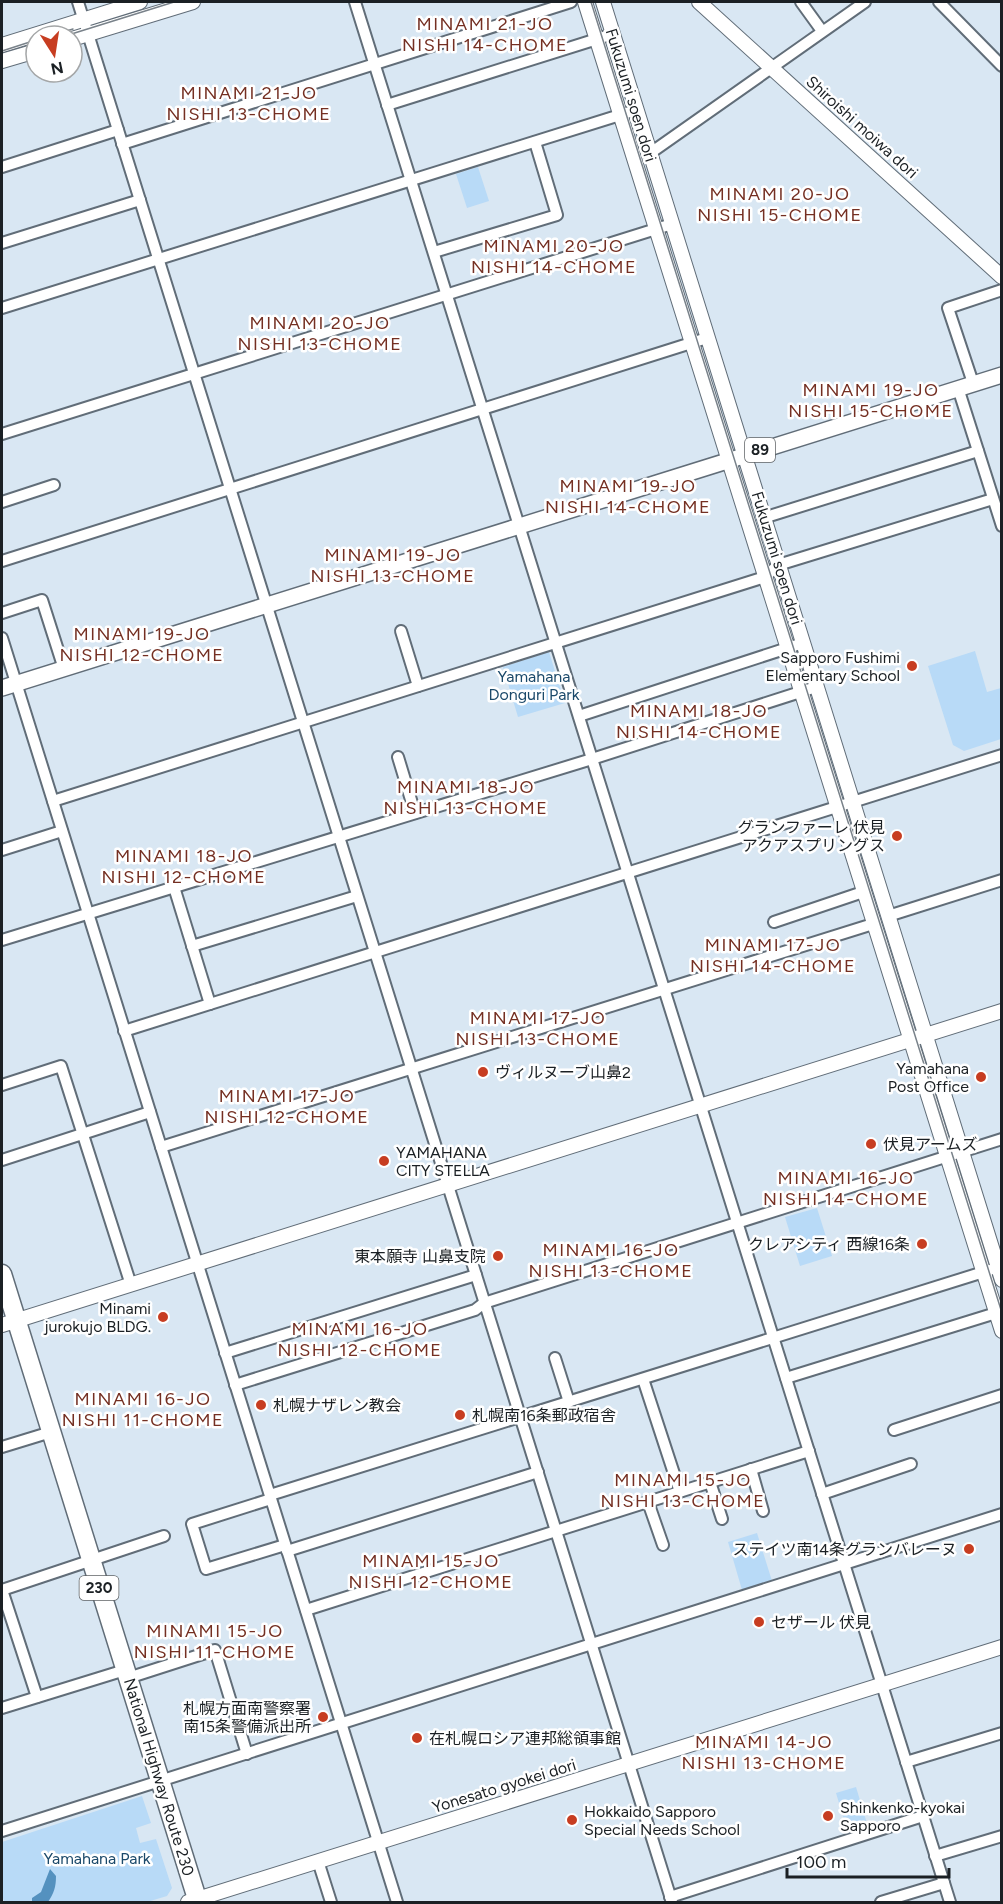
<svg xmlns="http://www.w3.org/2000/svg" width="1003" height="1904" viewBox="0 0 1003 1904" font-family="Figtree,'Noto Sans JP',sans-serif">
<rect width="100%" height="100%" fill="#d9e7f3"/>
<g fill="#b8daf7">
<path d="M478 167 489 201 467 208 456 174Z"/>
<path d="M975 651 987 692 1001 688V739L964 751 953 745 928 666Z"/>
<path d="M549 652 565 703 518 717 503 667Z"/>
<path d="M817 1208 832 1256 800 1266 785 1217Z"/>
<path d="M757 1533 772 1581 742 1590 728 1542Z"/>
<path d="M856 1787 868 1827 848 1833 836 1793Z"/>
<path d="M142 1796 151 1823 136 1828 140 1843 156 1839 172 1888 167 1896 147 1902H4L2 1894V1842Z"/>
</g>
<path fill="#5491bf" d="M50 1869 56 1876C56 1887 54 1893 48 1902H32V1898L41 1892Z"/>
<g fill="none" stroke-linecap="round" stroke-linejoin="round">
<defs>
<g id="street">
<path d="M78 2 672 1902"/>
<path d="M355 2 950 1902"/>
<path d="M801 2 822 31"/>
<path d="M939 2 1002 66"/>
<path d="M387 105 613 34"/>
<path d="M122 144 571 2"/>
<path d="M649 154 865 2"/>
<path d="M2 167 118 130"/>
<path d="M2 243 140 200"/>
<path d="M434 252 557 215 535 142"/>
<path d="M2 308 636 110"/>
<path d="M973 383 948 308 1002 290"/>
<path d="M958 388 1002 526"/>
<path d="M2 434 672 224"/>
<path d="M2 502 54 485"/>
<path d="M763 518 978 451"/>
<path d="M2 561 707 338"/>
<path d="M2 613 42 600 64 669"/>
<path d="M401 631 418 686"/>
<path d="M2 638 397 1902"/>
<path d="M579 716 803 643"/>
<path d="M398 757 415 813"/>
<path d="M53 801 765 577 778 565 993 499"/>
<path d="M2 850 62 831"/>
<path d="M174 887 210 1004"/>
<path d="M888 916 1002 880"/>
<path d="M774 922 863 892"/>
<path d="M2 940 592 759 816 687"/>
<path d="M192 946 357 896"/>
<path d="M124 1031 1002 755"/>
<path d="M2 1085 61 1066 131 1285"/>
<path d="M161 1147 873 924"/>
<path d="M2 1160 150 1112"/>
<path d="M225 1353 476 1275"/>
<path d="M555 1358 569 1402"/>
<path d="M786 1378 996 1313"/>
<path d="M643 1379 680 1492"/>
<path d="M235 1385 475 1310 484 1303 1002 1139"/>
<path d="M894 1430 1002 1395"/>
<path d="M2 1447 51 1432"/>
<path d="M751 1469 763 1511"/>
<path d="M710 1482 722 1519"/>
<path d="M822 1494 911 1464"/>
<path d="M270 1495 990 1270"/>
<path d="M271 1499 192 1524 206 1569 285 1545"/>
<path d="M648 1502 663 1545"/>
<path d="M287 1551 538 1472"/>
<path d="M2 1590 164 1536"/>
<path d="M2 1590 37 1697"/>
<path d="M306 1610 809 1451"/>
<path d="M128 1678 215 1650 247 1754"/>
<path d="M2 1708 125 1670"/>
<path d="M906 1762 1002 1733"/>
<path d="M2 1831 1002 1514"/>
<path d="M935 1856 1002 1836"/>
<path d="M318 1861 331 1902"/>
<path d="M670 1897 923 1816"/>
<path d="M881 1902 944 1883"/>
</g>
<g id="secondary">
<path d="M585 2 1002 1331"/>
<path d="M603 2 1002 1280"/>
<path d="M699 2 1002 277"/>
<path d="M72 39 193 2"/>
<path d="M2 45 140 2"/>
<path d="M2 61 36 51"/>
<path d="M2 1325 1002 1011"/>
<path d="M188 1902 1002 1647"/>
</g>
<path id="primary" d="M2 688 1002 375"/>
<path id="highway" d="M2 1274 198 1902"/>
</defs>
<use href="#street" stroke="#616d78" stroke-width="14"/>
<use href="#secondary" stroke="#616d78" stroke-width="16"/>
<use href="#primary" stroke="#616d78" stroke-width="18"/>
<use href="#highway" stroke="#616d78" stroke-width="21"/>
<use href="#street" stroke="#fff" stroke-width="10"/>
<use href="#secondary" stroke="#fff" stroke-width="14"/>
<use href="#primary" stroke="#fff" stroke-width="15"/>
<use href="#highway" stroke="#fff" stroke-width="18"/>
<g stroke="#79828a" stroke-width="1.5">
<path d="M591 2 1002 1313"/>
<path d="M50 36 73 29"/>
<path d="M65 36 174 2"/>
<path d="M2 51 36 40"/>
</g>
</g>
<g fill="#c73d21" stroke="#fff" stroke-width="2">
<circle cx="912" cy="666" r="6"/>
<circle cx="897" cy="836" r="6"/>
<circle cx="483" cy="1072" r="6"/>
<circle cx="981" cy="1077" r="6"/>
<circle cx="871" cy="1144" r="6"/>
<circle cx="384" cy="1161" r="6"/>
<circle cx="922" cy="1244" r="6"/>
<circle cx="498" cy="1256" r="6"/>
<circle cx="163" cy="1317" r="6"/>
<circle cx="261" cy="1405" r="6"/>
<circle cx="460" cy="1415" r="6"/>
<circle cx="969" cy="1549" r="6"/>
<circle cx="759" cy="1622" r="6"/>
<circle cx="323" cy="1717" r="6"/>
<circle cx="417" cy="1738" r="6"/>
<circle cx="828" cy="1816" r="6"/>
<circle cx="572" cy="1820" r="6"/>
</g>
<g text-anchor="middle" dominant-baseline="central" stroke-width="5" stroke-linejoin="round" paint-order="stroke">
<g fill="#fff" stroke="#5f6366" stroke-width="1.5">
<rect x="745" y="438" width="30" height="24" rx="4.5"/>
<rect x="79.5" y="1576" width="39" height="24" rx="4.5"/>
</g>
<g font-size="15" font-weight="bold" fill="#1b2024">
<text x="760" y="450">89</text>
<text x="99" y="1588">230</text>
</g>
<g font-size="16" fill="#1b2024" stroke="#fff">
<text transform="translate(631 95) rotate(73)">Fukuzumi soen dori</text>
<text transform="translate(862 127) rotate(42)">Shiroishi moiwa dori</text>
<text transform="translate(777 558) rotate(73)">Fukuzumi soen dori</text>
<text transform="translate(159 1777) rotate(73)">National Highway Route 230</text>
<text transform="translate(504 1786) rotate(-17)">Yonesato gyokei dori</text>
</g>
<g font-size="16" fill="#1b2024" stroke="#fff" text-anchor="start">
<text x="900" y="657" text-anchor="end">Sapporo Fushimi<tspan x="900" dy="18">Elementary School</tspan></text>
<text x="885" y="827" text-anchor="end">グランファーレ 伏見<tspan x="885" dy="18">アクアスプリングス</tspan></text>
<text x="969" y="1068" text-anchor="end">Yamahana<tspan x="969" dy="18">Post Office</tspan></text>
<text x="495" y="1072">ヴィルヌーブ山鼻2</text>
<text x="883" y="1144">伏見アームズ</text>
<text x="396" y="1152">YAMAHANA<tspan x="396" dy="18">CITY STELLA</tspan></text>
<text x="910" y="1244" text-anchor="end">クレアシティ 西線16条</text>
<text x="486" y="1256" text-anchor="end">東本願寺 山鼻支院</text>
<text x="151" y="1308" text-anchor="end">Minami<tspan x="151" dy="18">jurokujo BLDG.</tspan></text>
<text x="273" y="1405">札幌ナザレン教会</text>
<text x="472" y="1415">札幌南16条郵政宿舎</text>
<text x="957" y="1549" text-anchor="end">ステイツ南14条グランバレーヌ</text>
<text x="771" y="1622">セザール 伏見</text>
<text x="311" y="1708" text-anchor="end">札幌方面南警察署<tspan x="311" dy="18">南15条警備派出所</tspan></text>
<text x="429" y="1738">在札幌ロシア連邦総領事館</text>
<text x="840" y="1807">Shinkenko-kyokai<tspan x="840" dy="18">Sapporo</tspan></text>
<text x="584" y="1811">Hokkaido Sapporo<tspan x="584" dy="18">Special Needs School</tspan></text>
</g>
<g font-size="16" fill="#1b496a" stroke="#fff">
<text x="534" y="676">Yamahana<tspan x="534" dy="18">Donguri Park</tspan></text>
<text x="97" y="1858">Yamahana Park</text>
</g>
<g font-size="18" letter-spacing="1.5" fill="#742f22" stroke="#fff">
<text x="485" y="24">MINAMI 21-JO<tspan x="485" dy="21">NISHI 14-CHOME</tspan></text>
<text x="249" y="93">MINAMI 21-JO<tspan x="249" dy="21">NISHI 13-CHOME</tspan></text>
<text x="780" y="194">MINAMI 20-JO<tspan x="780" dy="21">NISHI 15-CHOME</tspan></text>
<text x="554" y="246">MINAMI 20-JO<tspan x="554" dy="21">NISHI 14-CHOME</tspan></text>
<text x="320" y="323">MINAMI 20-JO<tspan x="320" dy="21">NISHI 13-CHOME</tspan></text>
<text x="871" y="390">MINAMI 19-JO<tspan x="871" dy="21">NISHI 15-CHOME</tspan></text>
<text x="628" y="486">MINAMI 19-JO<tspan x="628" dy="21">NISHI 14-CHOME</tspan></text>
<text x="393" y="555">MINAMI 19-JO<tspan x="393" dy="21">NISHI 13-CHOME</tspan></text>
<text x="142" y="634">MINAMI 19-JO<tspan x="142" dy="21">NISHI 12-CHOME</tspan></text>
<text x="699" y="711">MINAMI 18-JO<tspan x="699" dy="21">NISHI 14-CHOME</tspan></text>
<text x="466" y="787">MINAMI 18-JO<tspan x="466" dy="21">NISHI 13-CHOME</tspan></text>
<text x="184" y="856">MINAMI 18-JO<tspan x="184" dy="21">NISHI 12-CHOME</tspan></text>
<text x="773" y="945">MINAMI 17-JO<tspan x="773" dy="21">NISHI 14-CHOME</tspan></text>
<text x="538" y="1018">MINAMI 17-JO<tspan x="538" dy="21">NISHI 13-CHOME</tspan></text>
<text x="287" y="1096">MINAMI 17-JO<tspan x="287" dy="21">NISHI 12-CHOME</tspan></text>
<text x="846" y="1178">MINAMI 16-JO<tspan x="846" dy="21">NISHI 14-CHOME</tspan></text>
<text x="611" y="1250">MINAMI 16-JO<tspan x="611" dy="21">NISHI 13-CHOME</tspan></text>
<text x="360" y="1329">MINAMI 16-JO<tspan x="360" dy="21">NISHI 12-CHOME</tspan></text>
<text x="143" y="1399">MINAMI 16-JO<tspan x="143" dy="21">NISHI 11-CHOME</tspan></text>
<text x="683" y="1480">MINAMI 15-JO<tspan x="683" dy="21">NISHI 13-CHOME</tspan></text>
<text x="431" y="1561">MINAMI 15-JO<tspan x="431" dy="21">NISHI 12-CHOME</tspan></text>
<text x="215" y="1631">MINAMI 15-JO<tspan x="215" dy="21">NISHI 11-CHOME</tspan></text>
<text x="764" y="1742">MINAMI 14-JO<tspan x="764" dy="21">NISHI 13-CHOME</tspan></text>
</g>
</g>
<rect width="1003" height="1904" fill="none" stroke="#1b2024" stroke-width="6"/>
<g transform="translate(54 54) rotate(168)"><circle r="28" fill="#ffffff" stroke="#a4a6a7" stroke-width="1.5"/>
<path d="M0-4.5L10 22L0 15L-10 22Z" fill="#c73d21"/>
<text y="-9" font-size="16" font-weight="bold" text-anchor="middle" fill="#1b2024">N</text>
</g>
<path d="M787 1868v9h162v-9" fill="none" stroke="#1b2024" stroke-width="3"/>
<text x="796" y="1868" font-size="18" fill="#1b2024" stroke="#ffffff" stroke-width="4.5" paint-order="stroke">100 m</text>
</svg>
